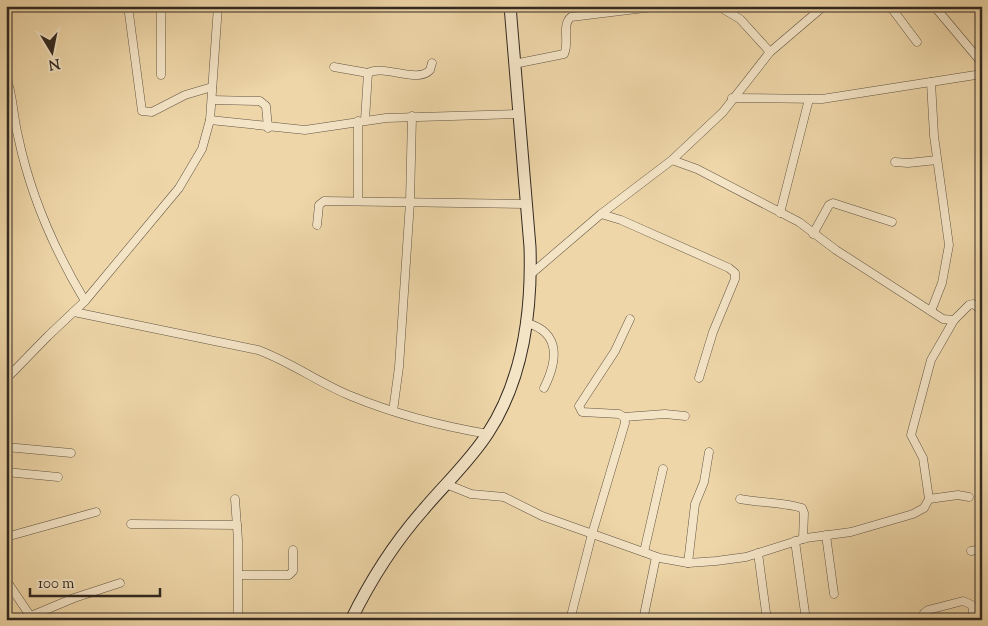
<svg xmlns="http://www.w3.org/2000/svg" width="988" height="626" viewBox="0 0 988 626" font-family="'Sorts Mill Goudy',serif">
<rect width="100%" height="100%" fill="#eed6a8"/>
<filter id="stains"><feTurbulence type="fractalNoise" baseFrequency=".004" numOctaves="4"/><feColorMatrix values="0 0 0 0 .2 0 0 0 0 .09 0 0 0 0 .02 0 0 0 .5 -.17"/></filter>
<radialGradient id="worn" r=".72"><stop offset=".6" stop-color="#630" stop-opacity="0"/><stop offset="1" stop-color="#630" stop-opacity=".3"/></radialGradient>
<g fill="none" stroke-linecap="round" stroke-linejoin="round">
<defs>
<g id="minor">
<path d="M128 6 142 111 152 112 185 95 212 87"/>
<path d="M161 6V75"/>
<path d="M718 6 740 19 770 52"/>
<path d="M890 6 917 42"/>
<path d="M934 6 982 63"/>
<path d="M514 64 564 54C570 43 561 25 571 17L661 6"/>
<path d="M334 67 368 73"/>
<path d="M6 76C13 95 13 116 18 136 30 194 55 251 85 301"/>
<path d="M931 82 934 136 949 245 942 283 931 311"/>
<path d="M732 98 822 99 982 74"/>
<path d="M212 100 260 101 266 106 268 128"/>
<path d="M210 120 305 130 386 118 518 114"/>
<path d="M365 120 368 73C384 64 418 84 430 70L432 63"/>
<path d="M672 160 697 169 799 222 836 250 943 319 954 320 969 305 973 304 982 310"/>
<path d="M895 162 908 163 937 160"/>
<path d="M358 201V121"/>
<path d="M780 213 809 99"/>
<path d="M601 214 621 220 729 268 735 273V279L713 332 699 378"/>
<path d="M317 225 319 205 324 201 526 204"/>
<path d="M813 234 829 205 833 203 892 222"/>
<path d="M531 274 601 214 672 160 723 112 770 52 824 6"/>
<path d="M74 312 258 350C291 362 319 383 351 396 395 414 441 426 488 434"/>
<path d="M527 323C562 333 557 362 544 388"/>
<path d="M6 379 48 336 85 301 179 188 202 149 210 120 218 6"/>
<path d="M393 411 399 367 410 202 412 116"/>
<path d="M624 417 665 414 685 416"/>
<path d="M6 447 71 453"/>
<path d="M6 472 58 477"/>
<path d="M446 484 471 494 504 497 542 516 660 558 688 563 716 561 746 557 806 538 851 532 913 514 924 508 929 499 923 458 911 435 931 360 954 320"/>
<path d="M235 499 238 540V620"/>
<path d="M740 499C761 503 782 502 802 508L804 513 803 539"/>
<path d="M929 499 958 495 969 497"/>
<path d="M131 524 237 525"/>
<path d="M826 535 834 594"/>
<path d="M6 537 96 512"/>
<path d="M795 541 806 620"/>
<path d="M971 551 982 549"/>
<path d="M644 552 663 469"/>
<path d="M758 553 767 620"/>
<path d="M688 563 695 504 704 482 709 452"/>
<path d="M239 575H289L293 571V550"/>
<path d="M6 580 33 620"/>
<path d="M31 616 74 598 120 583"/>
<path d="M570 620 592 534 625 423 624 417 619 414 582 412 579 406 615 351 630 319"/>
<path d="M643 620 656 557"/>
<path d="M924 620V613L928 610 963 601 972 605 974 620"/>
</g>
<path id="secondary" d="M351 620C371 579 394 543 424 509 445 484 470 461 488 433 524 378 532 311 530 247L510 6"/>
</defs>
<use href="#minor" stroke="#615442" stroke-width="9"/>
<use href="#secondary" stroke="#322920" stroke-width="13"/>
<use href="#minor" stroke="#f4e4c6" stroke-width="8"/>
<use href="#secondary" stroke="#f4e4c6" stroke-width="11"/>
</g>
<rect width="988" height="626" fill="none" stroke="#eed6a8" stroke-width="25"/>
<rect x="8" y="8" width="973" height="611" fill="none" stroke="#322920" stroke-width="2.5"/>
<rect x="12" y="12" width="963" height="601" fill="none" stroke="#322920"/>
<g transform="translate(52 52) rotate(170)" stroke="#f4e4c6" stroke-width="4" paint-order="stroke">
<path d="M0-4L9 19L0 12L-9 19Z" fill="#322920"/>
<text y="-8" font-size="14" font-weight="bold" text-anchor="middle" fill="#322920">N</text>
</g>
<path d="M30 588v8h130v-8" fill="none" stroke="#322920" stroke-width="2.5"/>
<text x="38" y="588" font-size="15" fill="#322920" stroke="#f4e4c6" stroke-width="4" paint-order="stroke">100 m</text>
<rect width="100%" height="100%" filter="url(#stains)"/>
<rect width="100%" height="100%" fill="url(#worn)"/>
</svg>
